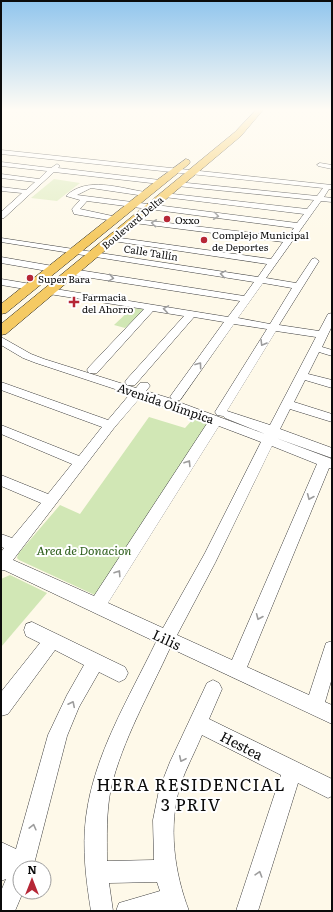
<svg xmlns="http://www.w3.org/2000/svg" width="333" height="912" viewBox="0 0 333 912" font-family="Literata,serif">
<rect width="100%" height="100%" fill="#fef9e9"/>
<g fill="#d1e7b5">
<path d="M132 308 146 309 125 328 114 325Z"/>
<path d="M149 417 185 428 195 417 208 421V423L97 596 19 560 17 558 18 554 60 505 80 514Z"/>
<path d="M10 575 47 593 1 647V579Z"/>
</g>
<path fill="#e3eec6" d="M54 179 80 183 57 201 31 198Z"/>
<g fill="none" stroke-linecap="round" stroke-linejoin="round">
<defs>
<g id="minor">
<path d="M1 150 332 185V189H329L324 197 332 198V202L321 201 266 278 296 283 312 259 315 258 319 261 279 325 319 331 328 314 332 313V326L322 347 332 350V356L319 352 308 374 332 380V388L305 380 294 402 332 414V422L290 409 280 429 332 448V458L276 438 332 459V469L329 468 247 667 309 695 326 643 332 641V678L325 702 332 705V724L170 648C150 692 122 741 111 788 106 812 107 836 107 861L154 860 153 820 159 790 170 762 207 683 213 680 219 683 222 689 209 719 332 779V796L328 798 298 783 258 911H236L281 775 202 735C195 752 186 768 180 786 168 826 174 872 189 911H116L119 903 160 891 157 882 109 883 113 911H91C86 880 82 848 86 817 94 754 129 698 156 642L4 570 1 571V552L4 548 1 547V534L12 538 41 503 1 486V475L48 494 72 464 1 434V425L79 456 102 427 1 390V382L108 420 130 394 36 363 23 358 1 345V337L31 354 44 359 136 388 140 383H148L150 386 146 391 172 399 170 397 172 394 224 322 194 317 135 385H127L125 382 127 379 184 316 153 311 97 373H89L87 370 89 367 144 309 49 294 46 293 44 291 46 289 49 288 228 317 240 301 72 275 68 272 72 269 244 296 254 282 1 242V238L258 277 267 264 113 241 109 239 113 237 271 259 283 242 134 223 130 221 134 219 287 237 294 228 87 201 80 209 117 217V221H114L74 214 72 209 80 200 66 196C86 176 120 188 145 192L149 194 145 196 91 188 77 195 297 223 304 214 164 197 160 195 164 193 307 209 314 200 177 186 173 184 177 182 317 196 323 188 1 154ZM263 283 292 288 270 324 238 318ZM234 324 267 329 215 412 217 415 223 416 225 418 265 434 176 401 180 400ZM276 331 316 337 270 425 227 411ZM140 398 208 422 94 596 13 560 114 428ZM219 426 261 442 205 553 163 628 108 603ZM272 446 317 464 232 660 177 635 215 563Z"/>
<path d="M1 162 51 168 57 164 60 166 58 168 160 180 164 182 160 184 54 172 4 218H1V212L22 193 1 191V187L26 190 35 182 1 178V174L39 179 47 171 1 166Z"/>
<path d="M320 163 332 165V169L318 166 317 165Z"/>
<path d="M1 257 53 266 57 269 53 272 1 263Z"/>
<path d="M1 279 31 284 36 287 31 290 1 285Z"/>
<path d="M32 622 125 667 128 673 125 679 119 682 99 672 79 707 67 736 33 868H20V892H23L15 911H1V891L6 879 1 881V842L16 849 48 735 67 695 84 665 55 650 8 714 1 716V692L40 643 26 636 24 630 26 624Z"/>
</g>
<g id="major">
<path d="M256 110H263L241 136 6 334 1 335V324L235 132Z"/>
<path d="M186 159 189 160 190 162 189 164 6 313 1 314V304L157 180Z"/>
</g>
</defs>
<use href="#minor" stroke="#3e3e3e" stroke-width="1"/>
<use href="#major" stroke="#1c1c1c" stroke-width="1"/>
<use href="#minor" fill="#fff" fill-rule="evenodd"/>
<use href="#major" fill="#f5ca63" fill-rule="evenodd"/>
</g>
<defs><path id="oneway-chevron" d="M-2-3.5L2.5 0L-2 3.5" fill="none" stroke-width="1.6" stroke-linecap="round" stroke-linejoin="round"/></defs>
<g stroke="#9d9d9d">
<use href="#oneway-chevron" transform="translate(216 216) rotate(7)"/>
<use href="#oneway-chevron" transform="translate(154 223) rotate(-173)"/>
<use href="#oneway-chevron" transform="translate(223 274) rotate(-171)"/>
<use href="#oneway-chevron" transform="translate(111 278) rotate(9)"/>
<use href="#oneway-chevron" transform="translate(166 309) rotate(-171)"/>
<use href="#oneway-chevron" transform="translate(263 343) rotate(121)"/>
<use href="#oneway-chevron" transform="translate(199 365) rotate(-54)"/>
<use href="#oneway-chevron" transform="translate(188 463) rotate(-58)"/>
<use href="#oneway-chevron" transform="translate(310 497) rotate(113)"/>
<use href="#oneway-chevron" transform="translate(118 573) rotate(-57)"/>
<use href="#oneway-chevron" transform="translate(259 617) rotate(113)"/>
<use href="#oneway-chevron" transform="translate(72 704) rotate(-64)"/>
<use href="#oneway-chevron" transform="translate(182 759) rotate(115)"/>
<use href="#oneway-chevron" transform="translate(33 827) rotate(-76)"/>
<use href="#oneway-chevron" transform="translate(259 874) rotate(-73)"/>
</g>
<linearGradient id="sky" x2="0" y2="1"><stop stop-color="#91c5ed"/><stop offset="0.46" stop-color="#fffcf5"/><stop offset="1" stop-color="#fffcf5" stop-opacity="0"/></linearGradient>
<rect width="333" height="238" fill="url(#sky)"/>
<g fill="#b62736" stroke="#fff" stroke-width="1.5">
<circle cx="167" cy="219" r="4"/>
<circle cx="204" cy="240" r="4"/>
<circle cx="30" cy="278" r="4"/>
<path d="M72 296h4v4h4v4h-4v4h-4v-4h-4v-4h4z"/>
</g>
<g text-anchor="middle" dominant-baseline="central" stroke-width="4" stroke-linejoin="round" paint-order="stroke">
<g font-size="10" fill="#0b0b0b" stroke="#fff" text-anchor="start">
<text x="175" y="219">Oxxo</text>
<text x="212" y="234">Complejo Municipal<tspan x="212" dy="12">de Deportes</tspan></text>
<text x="38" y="278">Super Bara</text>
<text x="82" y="296">Farmacia<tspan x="82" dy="12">del Ahorro</tspan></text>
</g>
<g font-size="10" fill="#0b0b0b" stroke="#fff">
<text transform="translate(132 222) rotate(-40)">Boulevard Delta</text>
<text transform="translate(151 252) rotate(9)">Calle Tallín</text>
</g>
<g font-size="12" fill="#0b0b0b" stroke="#fff">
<text transform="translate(166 403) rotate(19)">Avenida Olímpica</text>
</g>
<g font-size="12" font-style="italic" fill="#2f601e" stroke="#fff">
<text x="84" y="550">Area de Donacion</text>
</g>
<g font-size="14" fill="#0b0b0b" stroke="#fff">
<text transform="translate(167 639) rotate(25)">Lilis</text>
<text transform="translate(242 745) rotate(27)">Hestea</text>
</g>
<g font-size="17" letter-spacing="1" fill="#0b0b0b" stroke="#fff">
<text x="191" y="783">HERA RESIDENCIAL<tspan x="191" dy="20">3 PRIV</tspan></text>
</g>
</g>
<rect width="333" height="912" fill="none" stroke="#0b0b0b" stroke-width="4"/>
<g transform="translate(32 880)"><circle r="19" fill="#ffffff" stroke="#9d9d9d"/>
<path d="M0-3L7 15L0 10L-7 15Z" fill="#b62736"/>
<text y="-6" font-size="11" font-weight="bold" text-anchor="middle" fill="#0b0b0b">N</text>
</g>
</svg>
